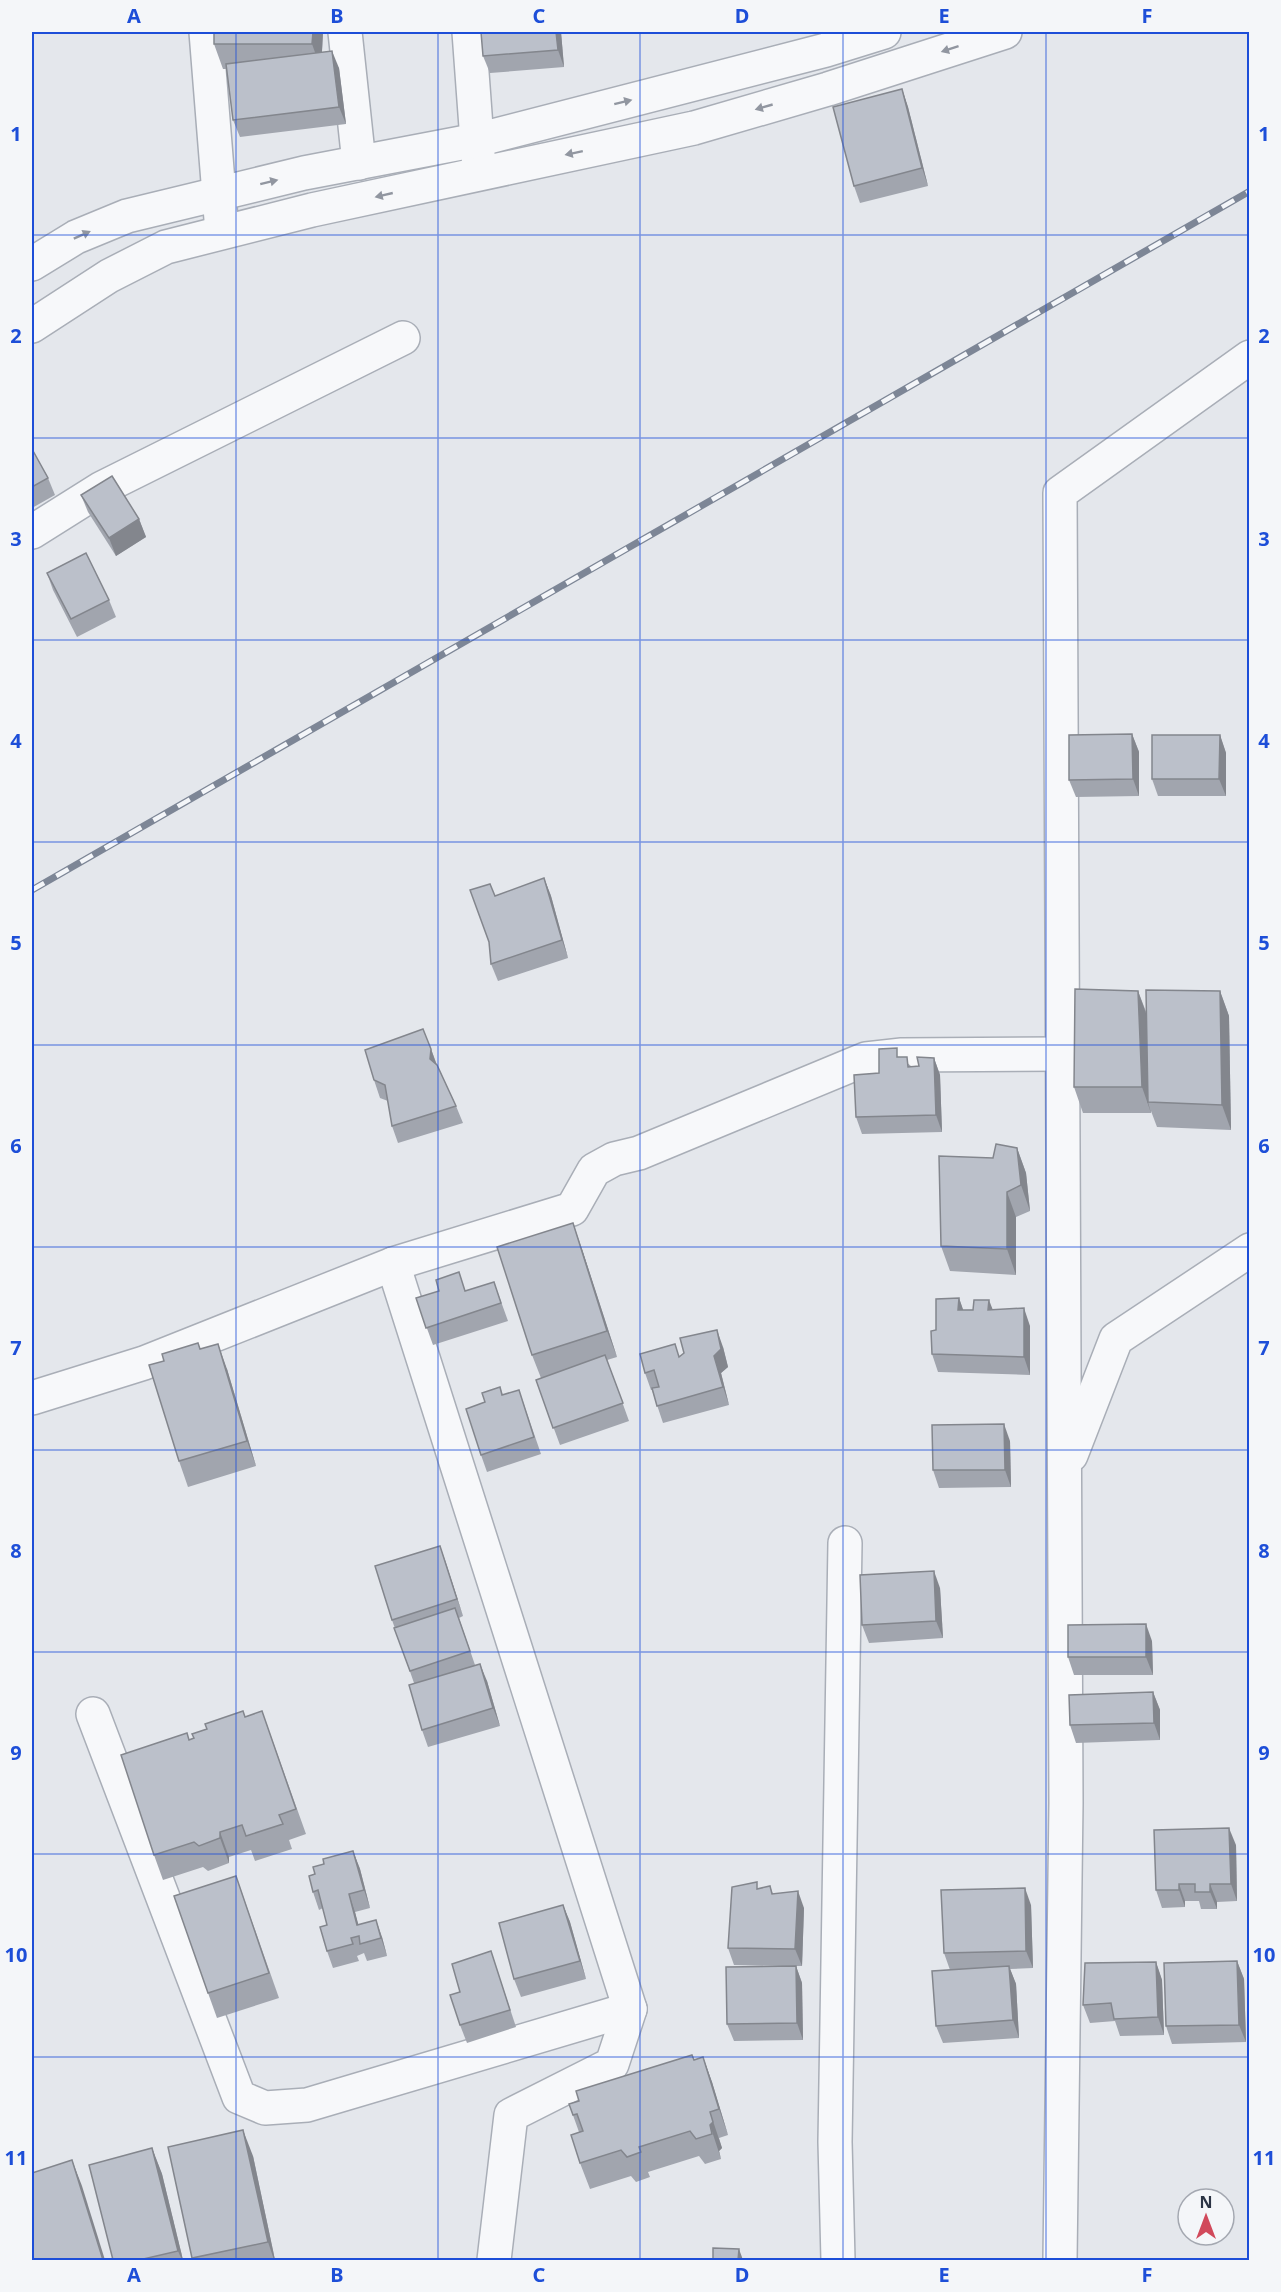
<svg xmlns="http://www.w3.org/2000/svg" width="1281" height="2292" viewBox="0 0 1281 2292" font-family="'Noto Sans',sans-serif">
<rect width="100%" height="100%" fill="#e4e7ec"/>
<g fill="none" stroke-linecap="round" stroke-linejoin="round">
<defs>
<g id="minor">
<path d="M206 32 222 232"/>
<path d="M345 32 359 163"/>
<path d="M469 32 479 168"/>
<path d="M32 532 102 488 403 338"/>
<path d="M393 1264 630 2009 612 2064 511 2115 494 2260"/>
<path d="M32 1398 144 1363 393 1264 572 1209 594 1170 614 1159 639 1153 866 1059 902 1055 1063 1054"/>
<path d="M1071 1455 1116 1339 1250 1250"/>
<path d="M93 1714 239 2097 265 2108 307 2105 630 2009"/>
<path d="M838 2260 835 2142 845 1543"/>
<path d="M1060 2260 1066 1803 1060 493 1250 357"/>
</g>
<g id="tertiary">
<path d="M32 264 76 237 127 216 304 173 477 140 826 50 884 32"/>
<path d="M32 326 109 276 166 247 312 210 694 128 828 89 1005 32"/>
</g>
</defs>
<use href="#minor" stroke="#a9aeb7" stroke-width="36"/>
<use href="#tertiary" stroke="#a9aeb7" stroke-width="36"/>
<use href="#minor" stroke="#f7f8fa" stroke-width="33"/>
<use href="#tertiary" stroke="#f7f8fa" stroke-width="33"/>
<defs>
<path id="rail" d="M32 890 1250 191"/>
</defs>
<use href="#rail" stroke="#7d8696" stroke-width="7"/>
<use href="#rail" stroke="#f4f6f9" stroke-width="4.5" stroke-dasharray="14" stroke-linecap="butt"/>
</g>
<g fill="#a1a5ae">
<path d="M214 32H323L322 52 339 68 346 124 240 137 233 120 227 69H223L214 44Z"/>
<path d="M561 32 564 67 490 73 483 56Z"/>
<path d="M902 89 908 107 928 186 860 203 854 186Z"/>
<path d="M32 449 48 478 55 495 32 508Z"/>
<path d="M81 495 139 519 146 537 116 556 88 512Z"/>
<path d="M47 573 109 600 116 617 77 637 53 590Z"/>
<path d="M1132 734 1139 752V796L1076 797 1069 780Z"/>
<path d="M1220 735 1226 753V796H1158L1152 779Z"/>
<path d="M544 878 551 896 568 958 498 981 491 964Z"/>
<path d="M1138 991 1147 1014 1220 991 1229 1016 1231 1130 1157 1127 1151 1111V1113H1083L1074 1087Z"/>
<path d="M431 1049 437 1065 456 1106 463 1123 398 1143 392 1126 388 1101 380 1098 374 1080Z"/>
<path d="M900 1057 911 1066H919L934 1058 940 1075 942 1132 862 1134 856 1117 879 1073Z"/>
<path d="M1017 1148 1026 1173 1030 1211 1016 1217V1275L950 1271 941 1246 993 1158Z"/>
<path d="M582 1249 617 1357 607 1360 629 1421 560 1445 536 1380 541 1378 532 1355Z"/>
<path d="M494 1282 508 1321 433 1345 416 1298 466 1291Z"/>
<path d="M959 1298 963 1310 993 1309 1030 1326V1375L938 1372 932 1354 936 1330Z"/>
<path d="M723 1347 728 1367 721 1373 729 1405 663 1423 652 1390H651L645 1373 680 1356Z"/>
<path d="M200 1349 227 1369 256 1466 188 1487 179 1461Z"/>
<path d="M500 1387 503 1395 519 1390 541 1454 487 1472 481 1455 485 1402Z"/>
<path d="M1010 1441 1011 1487 939 1488 933 1470Z"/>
<path d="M440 1546 463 1616 459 1618 475 1665 487 1681 500 1726 428 1747 422 1730 414 1683 392 1620Z"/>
<path d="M940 1588 943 1638 869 1643 862 1625Z"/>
<path d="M1152 1641 1153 1675H1074L1068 1657Z"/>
<path d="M1153 1692 1160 1710V1740L1076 1743 1070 1725Z"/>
<path d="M262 1711 306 1834 289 1840 292 1849 255 1861 251 1850 229 1857V1863L208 1871 203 1867 163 1880 154 1855 190 1740 245 1717Z"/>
<path d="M1236 1845 1237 1901 1217 1902V1909H1201L1199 1901H1185V1907L1162 1908 1156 1890Z"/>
<path d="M353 1851 360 1869 370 1908 355 1912 358 1924 382 1937 387 1956 367 1961 364 1953 357 1956 359 1961 333 1968 327 1951V1925L323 1908 319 1910 313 1892 315 1874Z"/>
<path d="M236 1876 279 1998 217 2018 208 1993Z"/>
<path d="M770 1886 773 1894 804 1908 802 1966H796L802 1983 803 2040 734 2041 727 2024 782 1966 734 1965 728 1948 760 1889Z"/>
<path d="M563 1905 570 1922 586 1979 521 1997 514 1979Z"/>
<path d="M1031 1905 1033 1968 1010 1969 1016 1984 1019 2038 943 2043 936 2026 950 1970 944 1953Z"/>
<path d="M491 1951 516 2027 467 2043 460 2025V1992Z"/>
<path d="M1237 1961 1244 1979 1246 2042 1172 2044 1166 2026Z"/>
<path d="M1156 1962 1162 1980 1164 2035 1120 2036 1115 2021 1090 2023 1083 2005Z"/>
<path d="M703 2057 712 2082 728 2135 719 2138 722 2148 719 2151 721 2159 705 2164 699 2156 648 2172 650 2177 636 2182 631 2176 590 2189 580 2163 579 2132 569 2104Z"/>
<path d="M152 2148 162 2174 183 2260H113Z"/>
<path d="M253 2156 275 2260H193L192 2258Z"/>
</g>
<g fill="#83868d">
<path d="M313 32H323L321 69 312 44Z"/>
<path d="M556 32H561L564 67 558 50Z"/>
<path d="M332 51 339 68 346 124 339 107Z"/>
<path d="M902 89 908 107 928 186 922 168Z"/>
<path d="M139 519 146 537 116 556 109 538Z"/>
<path d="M1132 734 1139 752V796L1133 779Z"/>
<path d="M1220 735 1226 753V796L1219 779Z"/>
<path d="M544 878 551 896 568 958 562 940Z"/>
<path d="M1138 991 1147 1016 1148 1102 1151 1113 1142 1087Z"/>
<path d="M1220 991 1229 1016 1231 1130 1222 1105Z"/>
<path d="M431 1049 437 1066 430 1059Z"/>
<path d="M934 1058 940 1075 942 1132 936 1115Z"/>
<path d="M1017 1148 1026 1173 1030 1211 1021 1185Z"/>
<path d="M1007 1192 1016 1217V1275L1007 1249Z"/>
<path d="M573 1223 582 1249 617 1357 607 1331Z"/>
<path d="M959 1298 965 1315 958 1310Z"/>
<path d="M989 1300 996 1318 988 1310Z"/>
<path d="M1024 1308 1030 1326V1375L1024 1357Z"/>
<path d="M717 1330 723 1347 728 1367 721 1373 729 1405 723 1387 714 1356Z"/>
<path d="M218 1344 227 1369 256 1466 247 1441Z"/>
<path d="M1004 1424 1010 1441 1011 1487 1005 1470Z"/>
<path d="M440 1546 446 1563 463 1616 457 1599Z"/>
<path d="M934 1571 940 1588 943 1638 936 1621Z"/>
<path d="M1146 1624 1152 1641 1153 1675 1146 1657Z"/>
<path d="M480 1664 487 1681 500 1726 493 1708Z"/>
<path d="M1153 1692 1160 1710V1740L1154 1723Z"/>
<path d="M1229 1828 1236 1845 1237 1901 1231 1884Z"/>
<path d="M220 1832 229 1857V1863L220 1838Z"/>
<path d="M353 1851 360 1869 370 1908 364 1890Z"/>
<path d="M1179 1884 1185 1901V1907L1179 1890Z"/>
<path d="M1210 1884 1217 1902V1909L1210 1892Z"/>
<path d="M1025 1888 1031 1905 1033 1968 1026 1951Z"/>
<path d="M798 1891 804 1908 802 1966 795 1949Z"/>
<path d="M349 1894 355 1912 363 1942 357 1925Z"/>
<path d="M563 1905 570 1922 586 1979 580 1961Z"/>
<path d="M376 1920 382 1937 387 1956 381 1938Z"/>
<path d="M1237 1961 1244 1979 1246 2042 1239 2025Z"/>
<path d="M1156 1962 1162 1980 1164 2035 1158 2017Z"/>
<path d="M796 1966 802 1983 803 2040 797 2023Z"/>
<path d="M1009 1966 1016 1984 1019 2038 1013 2020Z"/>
<path d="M703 2057 712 2082 728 2135 719 2109Z"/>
<path d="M710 2112 722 2148 719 2151 721 2159 710 2125Z"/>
<path d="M243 2130 253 2156 275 2260H274L268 2242Z"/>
<path d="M152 2148 162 2174 183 2260H182L178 2251Z"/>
<path d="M72 2160 82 2186 105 2260H103Z"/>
<path d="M739 2249 743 2260H738Z"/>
</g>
<g fill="#bbc0ca" stroke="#83868d" stroke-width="1.5">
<path d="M214 32H313L312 44H214Z"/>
<path d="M481 32H556L558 50 483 56Z"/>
<path d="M332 51 339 107 233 120 226 64Z"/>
<path d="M902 89 922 168 854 186 833 107Z"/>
<path d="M32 449 48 478 32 487Z"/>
<path d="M112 476 139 519 109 538 81 495Z"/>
<path d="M86 553 109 600 71 619 47 573Z"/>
<path d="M1132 734 1133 779 1069 780V735Z"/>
<path d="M1152 735H1220L1219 779H1152Z"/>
<path d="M544 878 562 940 491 964 489 942 470 890 490 884 495 896Z"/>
<path d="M1075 989 1138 991 1142 1087H1074Z"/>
<path d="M1146 990 1220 991 1222 1105 1148 1102Z"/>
<path d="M423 1029 431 1049 430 1059 437 1065 456 1106 392 1126 385 1085 374 1080 365 1050Z"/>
<path d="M897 1048V1057H907L908 1067 919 1066 917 1057 934 1058 936 1115 856 1117 854 1075 879 1073V1049Z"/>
<path d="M996 1144 1017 1148 1021 1185 1007 1192V1249L941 1246 939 1156 993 1158Z"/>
<path d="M573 1223 607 1331 532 1355 497 1247Z"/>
<path d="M459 1272 465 1291 494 1282 501 1303 426 1328 416 1298 439 1291 436 1280Z"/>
<path d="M959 1298 958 1310H973L974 1300H989L988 1310 1024 1308V1357L932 1354 931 1331 936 1330V1299Z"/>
<path d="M717 1330 721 1349 714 1356 723 1387 657 1406 652 1388 659 1387 654 1370 645 1373 640 1354 675 1344 679 1357 684 1353 680 1338Z"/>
<path d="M198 1343 200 1349 218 1344 247 1441 179 1461 149 1365 164 1361 162 1354Z"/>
<path d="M605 1355 623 1403 553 1428 536 1380Z"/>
<path d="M500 1387 502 1395 519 1390 534 1437 481 1455 466 1409 485 1402 482 1393Z"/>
<path d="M1004 1424 1005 1470H933L932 1425Z"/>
<path d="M440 1546 457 1599 392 1620 375 1566Z"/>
<path d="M934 1571 936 1621 862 1625 860 1575Z"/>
<path d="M455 1608 470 1651 410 1671 394 1628Z"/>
<path d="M1146 1624V1657H1068V1625Z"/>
<path d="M480 1664 493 1708 422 1730 409 1685Z"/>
<path d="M1153 1692 1154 1723 1070 1725 1069 1695Z"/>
<path d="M243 1711 245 1717 262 1711 296 1809 279 1815 283 1824 246 1836 242 1825 220 1832V1838L199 1846 194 1842 154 1855 121 1755 187 1733 189 1740 194 1738 192 1734 207 1729 205 1724Z"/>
<path d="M1229 1828 1231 1884H1210V1892H1195V1884H1179V1890H1156L1154 1830Z"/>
<path d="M353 1851 364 1890 349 1894 357 1925 376 1920 381 1938 360 1944 359 1936 351 1938 353 1944 327 1951 320 1927 327 1925 318 1890 313 1892 309 1876 315 1874 313 1867 324 1864 323 1859Z"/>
<path d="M236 1876 269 1973 208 1993 174 1896Z"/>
<path d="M757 1882V1889L770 1886 772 1894 798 1891 795 1949 728 1948 732 1887Z"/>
<path d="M1025 1888 1026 1951 944 1953 941 1890Z"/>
<path d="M563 1905 580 1961 514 1979 499 1923Z"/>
<path d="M491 1951 510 2010 460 2025 450 1995 460 1992 452 1964Z"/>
<path d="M1237 1961 1239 2025 1166 2026 1164 1963Z"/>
<path d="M1156 1962 1158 2017 1114 2019 1111 2003 1083 2005 1085 1963Z"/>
<path d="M796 1966 797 2023 727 2024 726 1967Z"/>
<path d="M1009 1966 1013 2020 936 2026 932 1971Z"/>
<path d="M692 2055 694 2060 703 2057 719 2109 710 2112 713 2122 710 2125 712 2134 696 2139 690 2131 639 2147 641 2152 627 2157 621 2150 580 2163 571 2135 583 2131 577 2114 573 2115 569 2104 579 2101 576 2091Z"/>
<path d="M243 2130 268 2242 192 2258 168 2147Z"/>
<path d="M152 2148 178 2251 139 2260H113L89 2165Z"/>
<path d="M72 2160 103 2260H32V2173Z"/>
<path d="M713 2248 739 2249 738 2260H713Z"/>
<path d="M677 2259 708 2260H677Z"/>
</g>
<defs><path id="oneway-solid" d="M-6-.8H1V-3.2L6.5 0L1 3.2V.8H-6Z" transform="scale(1.5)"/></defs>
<g fill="#9196a0">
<use href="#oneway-solid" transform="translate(950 49) rotate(162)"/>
<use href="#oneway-solid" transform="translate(623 102) rotate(-14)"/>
<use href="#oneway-solid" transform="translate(764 107) rotate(164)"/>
<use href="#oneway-solid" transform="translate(574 153) rotate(168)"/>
<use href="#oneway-solid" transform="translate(269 182) rotate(-14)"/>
<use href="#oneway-solid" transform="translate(384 195) rotate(167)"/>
<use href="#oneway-solid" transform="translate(82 235) rotate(-24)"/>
</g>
<path fill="none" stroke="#1d4ed8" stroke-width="1.5" stroke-opacity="0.55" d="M236 32V2260M438 32V2260M640 32V2260M843 32V2260M1046 32V2260M32 235H1250M32 438H1250M32 640H1250M32 842H1250M32 1045H1250M32 1247H1250M32 1450H1250M32 1652H1250M32 1854H1250M32 2057H1250"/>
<rect width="1281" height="2292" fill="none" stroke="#f4f6f9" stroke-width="66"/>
<g transform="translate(1206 2217)"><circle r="28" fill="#f4f6f9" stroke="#a4a8b1" stroke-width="1.5"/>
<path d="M0-4.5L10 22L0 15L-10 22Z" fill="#d1495b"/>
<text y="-9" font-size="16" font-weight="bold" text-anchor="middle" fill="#2b3445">N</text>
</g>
<rect x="33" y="33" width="1215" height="2226" fill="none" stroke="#1d4ed8" stroke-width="2"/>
<g font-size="20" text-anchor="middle" font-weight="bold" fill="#1d4ed8">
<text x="134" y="23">A</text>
<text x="337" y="23">B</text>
<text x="539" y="23">C</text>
<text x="742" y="23">D</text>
<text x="944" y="23">E</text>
<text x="1147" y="23">F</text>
<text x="16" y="141">1</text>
<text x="1264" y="141">1</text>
<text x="16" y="343">2</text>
<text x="1264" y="343">2</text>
<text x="16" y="546">3</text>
<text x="1264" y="546">3</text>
<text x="16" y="748">4</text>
<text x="1264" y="748">4</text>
<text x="16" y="950">5</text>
<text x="1264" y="950">5</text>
<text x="16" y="1153">6</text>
<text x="1264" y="1153">6</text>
<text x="16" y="1355">7</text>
<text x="1264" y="1355">7</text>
<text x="16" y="1558">8</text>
<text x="1264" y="1558">8</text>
<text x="16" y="1760">9</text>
<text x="1264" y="1760">9</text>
<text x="16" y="1962">10</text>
<text x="1264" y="1962">10</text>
<text x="16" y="2165">11</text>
<text x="1264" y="2165">11</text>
<text x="134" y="2282">A</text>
<text x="337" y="2282">B</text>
<text x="539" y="2282">C</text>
<text x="742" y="2282">D</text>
<text x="944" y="2282">E</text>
<text x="1147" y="2282">F</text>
</g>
</svg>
